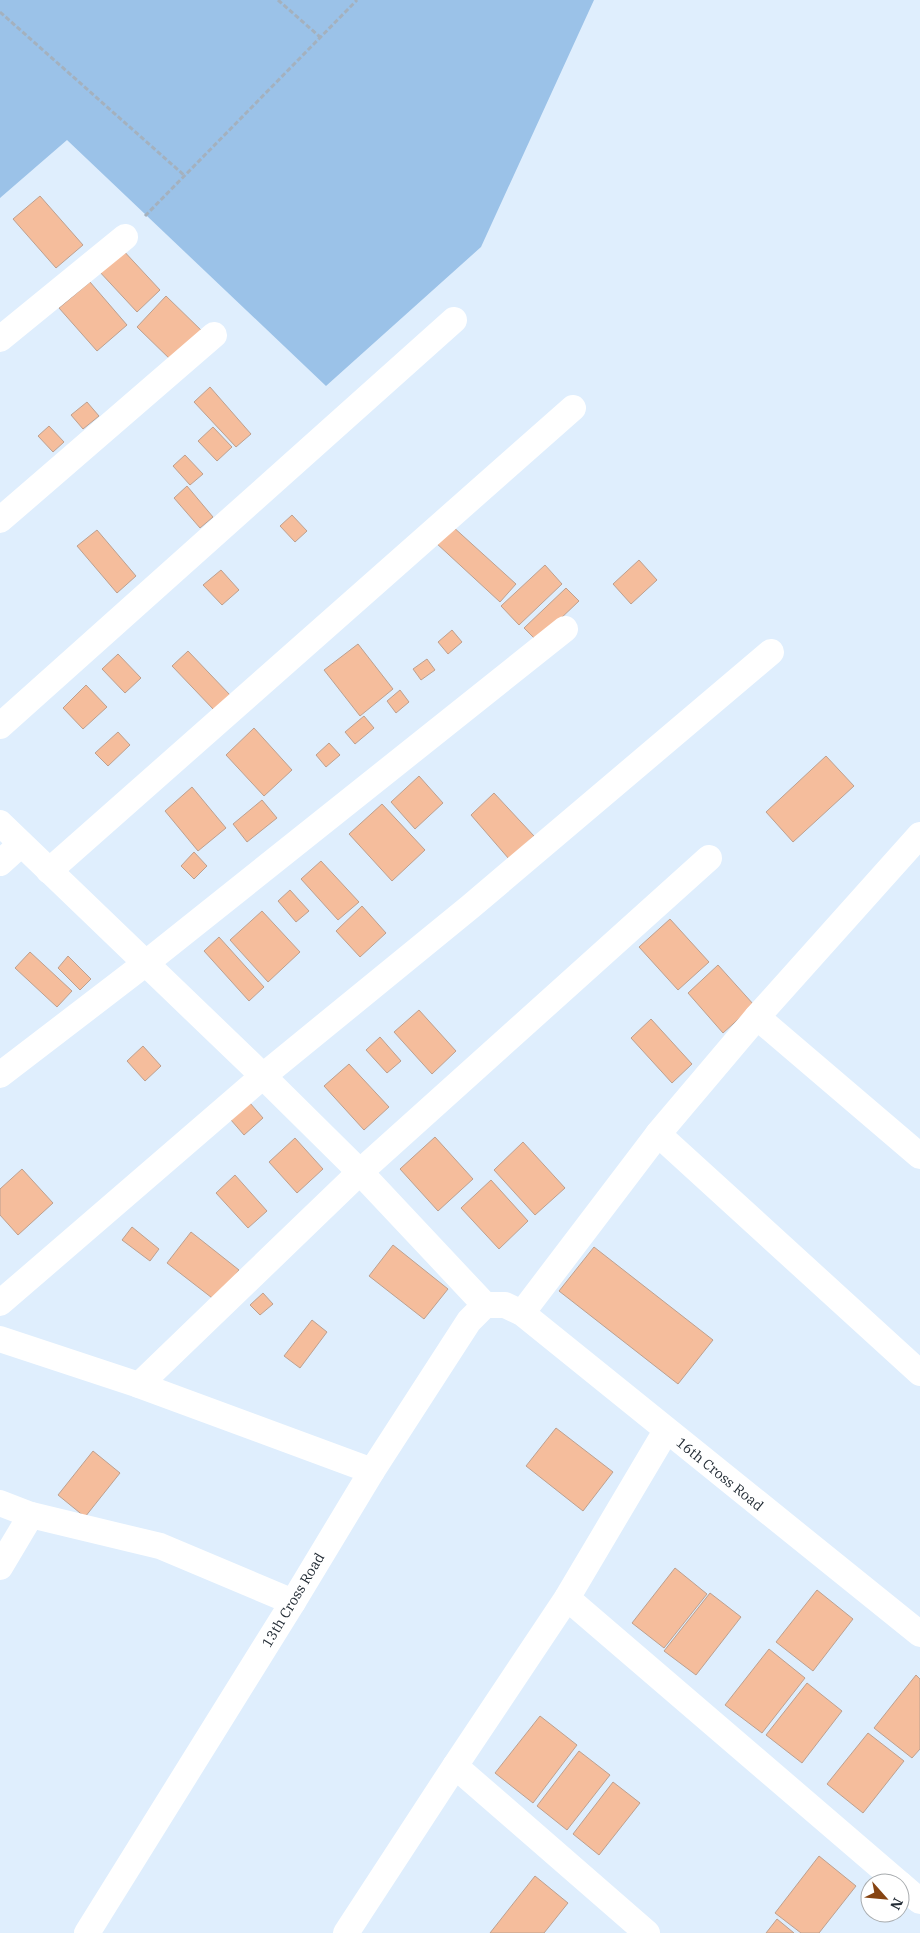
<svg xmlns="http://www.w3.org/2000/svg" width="920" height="1933" viewBox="0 0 920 1933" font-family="'IBM Plex Serif',serif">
<rect width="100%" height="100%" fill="#dfeefd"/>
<path fill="#9bc2e8" d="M0 0H594L481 247 326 386 67 140 0 198Z"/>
<g fill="#f5bd9c" stroke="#bda08f">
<path d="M40 196 83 245 56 268 13 219Z"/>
<path d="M121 248 160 290 137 312 98 270Z"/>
<path d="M90 282 127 325 97 351 59 308Z"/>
<path d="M166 296 204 333 174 363 137 327Z"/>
<path d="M210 387 251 434 236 447 194 402Z"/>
<path d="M87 402 99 416 83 429 71 415Z"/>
<path d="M49 426 64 442 53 452 38 436Z"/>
<path d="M213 427 232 447 217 461 198 441Z"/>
<path d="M185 455 203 474 190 485 173 466Z"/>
<path d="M187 486 213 517 200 528 174 498Z"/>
<path d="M292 515 307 531 295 542 280 526Z"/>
<path d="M451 525 516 584 500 602 435 542Z"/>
<path d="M97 530 136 576 117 593 77 546Z"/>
<path d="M639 560 657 580 631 604 613 584Z"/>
<path d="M545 565 562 584 519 625 501 606Z"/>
<path d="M221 570 239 590 222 605 203 585Z"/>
<path d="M566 588 579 601 537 641 524 628Z"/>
<path d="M452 630 462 642 448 654 438 642Z"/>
<path d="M358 644 393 689 360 716 324 670Z"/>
<path d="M188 651 230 695 214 710 172 666Z"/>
<path d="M118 654 141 678 125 693 102 669Z"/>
<path d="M427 659 435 670 421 680 413 669Z"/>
<path d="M86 685 107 707 83 729 63 708Z"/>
<path d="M400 690 409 702 396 713 387 701Z"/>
<path d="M364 716 374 728 355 744 345 732Z"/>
<path d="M254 728 292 770 264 796 226 755Z"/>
<path d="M118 732 130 745 108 766 95 753Z"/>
<path d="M329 743 340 755 326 767 316 755Z"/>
<path d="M826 756 854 786 793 842 766 812Z"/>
<path d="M419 776 443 803 415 829 391 802Z"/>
<path d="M192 787 226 828 198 851 165 811Z"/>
<path d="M494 793 534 836 509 859 471 815Z"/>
<path d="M262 800 277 818 247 842 233 824Z"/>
<path d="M382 804 425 850 392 881 349 834Z"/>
<path d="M194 852 207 866 194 879 181 866Z"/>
<path d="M321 861 359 902 338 920 301 879Z"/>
<path d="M290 890 309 911 296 922 278 901Z"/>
<path d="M362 906 386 933 360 957 336 931Z"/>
<path d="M262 911 300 952 268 982 230 940Z"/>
<path d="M670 919 709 962 678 990 639 947Z"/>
<path d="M219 937 264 987 249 1001 204 951Z"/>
<path d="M30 952 72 991 57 1007 15 968Z"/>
<path d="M68 956 91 979 80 990 58 968Z"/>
<path d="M718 965 754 1005 723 1033 688 993Z"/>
<path d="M419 1010 456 1051 432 1074 394 1032Z"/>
<path d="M651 1019 692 1064 672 1083 631 1038Z"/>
<path d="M380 1037 401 1061 387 1073 366 1050Z"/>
<path d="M143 1046 161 1066 145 1081 127 1061Z"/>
<path d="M349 1064 389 1107 364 1130 324 1086Z"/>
<path d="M250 1103 263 1118 244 1135 231 1120Z"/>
<path d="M435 1137 473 1179 438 1211 400 1169Z"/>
<path d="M295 1138 323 1169 297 1193 269 1162Z"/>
<path d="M523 1142 565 1188 535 1215 494 1170Z"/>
<path d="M22 1169 53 1203 18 1235 0 1215V1189Z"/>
<path d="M235 1175 267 1211 248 1228 216 1193Z"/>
<path d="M491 1180 528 1221 499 1249 461 1208Z"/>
<path d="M132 1227 159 1249 150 1261 122 1240Z"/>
<path d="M191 1232 239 1270 216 1301 167 1263Z"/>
<path d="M393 1245 448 1289 424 1319 369 1276Z"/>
<path d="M594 1247 713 1340 678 1384 559 1291Z"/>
<path d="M263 1293 273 1304 260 1315 250 1305Z"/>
<path d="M312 1320 327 1332 300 1368 284 1356Z"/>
<path d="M556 1428 613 1472 583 1511 526 1466Z"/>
<path d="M93 1451 120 1473 85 1517 58 1495Z"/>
<path d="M675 1568 707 1594 664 1648 632 1623Z"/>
<path d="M817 1590 853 1619 813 1671 776 1642Z"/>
<path d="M710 1593 741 1617 696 1675 664 1651Z"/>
<path d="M769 1649 805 1678 762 1733 725 1705Z"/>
<path d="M916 1675 920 1679V1749L912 1758 874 1728Z"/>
<path d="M807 1683 842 1711 802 1763 766 1735Z"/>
<path d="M540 1716 577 1745 533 1803 495 1773Z"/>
<path d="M868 1733 904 1761 863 1813 827 1784Z"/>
<path d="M579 1751 610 1775 567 1830 537 1806Z"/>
<path d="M613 1782 640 1803 599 1855 573 1834Z"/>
<path d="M819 1856 856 1886 819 1933H801L775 1913Z"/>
<path d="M535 1876 568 1903 544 1933H490Z"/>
<path d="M777 1919 794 1933H766Z"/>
</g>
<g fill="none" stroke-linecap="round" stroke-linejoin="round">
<g stroke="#a4b1be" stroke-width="3" stroke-dasharray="5 2.5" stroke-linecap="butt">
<path d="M278 0 320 37"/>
<path d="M0 12 185 176"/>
<path d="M145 216 357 0"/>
</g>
<g stroke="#fff" stroke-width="26">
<path d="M0 339 125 237"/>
<path d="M0 520 214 335"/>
<path d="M0 726 454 320"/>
<path d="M0 823 263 1076 360 1172 485 1305"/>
<path d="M0 863 21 844"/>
<path d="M49 871 573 408"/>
<path d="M757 1017 920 1156"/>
<path d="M0 1075 146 963 565 629"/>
<path d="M658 1134 920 1373"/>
<path d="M0 1303 263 1076 470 907 771 652"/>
<path d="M522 1313 658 1134 757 1017 920 835"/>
<path d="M0 1339 139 1385"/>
<path d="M372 1471 139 1385 360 1172 709 858"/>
<path d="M0 1503 31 1515 160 1546 293 1602"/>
<path d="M0 1567 31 1515"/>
<path d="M567 1598 899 1883"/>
<path d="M455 1766 647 1933"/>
<path d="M900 1884 920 1901"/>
<path d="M87 1933 293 1602 372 1471 469 1321 485 1305H505L522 1313 920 1634"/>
<path d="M346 1933 455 1766 567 1598 666 1431"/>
</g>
</g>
<g text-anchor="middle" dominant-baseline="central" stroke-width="5" stroke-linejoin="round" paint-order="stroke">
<g font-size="14" fill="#232c35" stroke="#fff">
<text transform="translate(720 1474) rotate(39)">16th Cross Road</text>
<text transform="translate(293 1600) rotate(-59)">13th Cross Road</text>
</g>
</g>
<g transform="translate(885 1898) rotate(117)"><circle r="24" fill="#ffffff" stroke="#a7abae"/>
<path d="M0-4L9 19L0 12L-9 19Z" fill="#864412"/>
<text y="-8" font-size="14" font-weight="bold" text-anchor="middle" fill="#232c35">N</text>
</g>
</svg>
